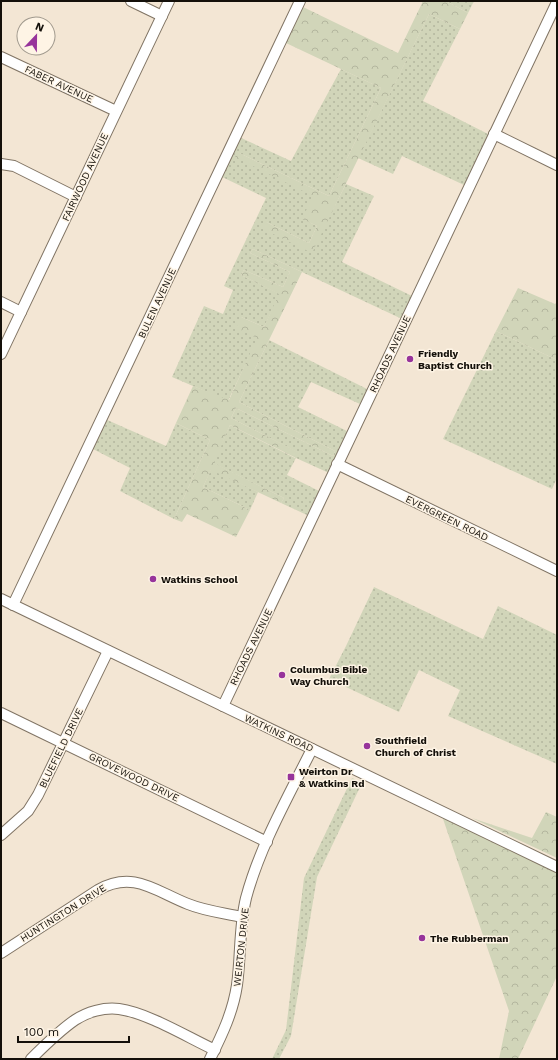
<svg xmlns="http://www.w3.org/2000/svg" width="558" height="1060" viewBox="0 0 558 1060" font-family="'Work Sans',sans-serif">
<defs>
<pattern id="grass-dots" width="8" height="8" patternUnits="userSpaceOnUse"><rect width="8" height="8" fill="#d1d5b9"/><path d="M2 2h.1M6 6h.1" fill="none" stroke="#b3b69e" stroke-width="1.8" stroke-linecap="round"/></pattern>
<pattern id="forest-crowns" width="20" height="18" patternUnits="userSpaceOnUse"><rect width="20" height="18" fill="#d1d5b9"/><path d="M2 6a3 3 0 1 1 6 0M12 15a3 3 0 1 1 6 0" fill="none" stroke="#b3b69e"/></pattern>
</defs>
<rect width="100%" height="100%" fill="#f3e6d4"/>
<g fill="url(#grass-dots)">
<path d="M446 1H474L468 13Z"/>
<path d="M429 14 460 29 423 101 488 134 464 185 402 156 393 174 358 158Z"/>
<path d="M341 69 381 88 329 196 237 152 314 196 303 219 317 226 309 243 266 222 311 252 346 184 374 196 342 262 412 296 402 319 253 249 250 253 290 272 283 287 244 270 241 275 280 294 264 327 241 317 258 338 228 401 172 377 204 306 223 314 233 290 224 286 266 198 220 176 239 137 291 161Z"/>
<path d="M496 331 557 360V478L552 489 443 439Z"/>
<path d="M269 340 367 389 360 404 311 382 298 407 347 431 329 473 296 458 287 475 319 491 307 515 281 503 284 498 213 463 230 425 295 458 299 453 231 418 236 408 333 456 335 451 239 402Z"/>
<path d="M105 419 166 446 176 423 210 440 174 519 120 491 130 468 91 448Z"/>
<path d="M211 469 258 492 250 510 203 487Z"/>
<path d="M374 587 483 639 498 606 557 635V764L448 716 460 690 419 670 399 712 329 679 346 646Z"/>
<path d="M352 778 362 783 317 877 291 1036 279 1059H272L286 1030 304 878Z"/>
</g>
<g fill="url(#forest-crowns)">
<path d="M423 1H446L468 13 460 29 429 14 312 253 263 229 266 222 309 243 317 226 302 219 313 196 235 157 237 152 329 196 381 88 286 43 303 7 398 53Z"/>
<path d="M253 249 302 272 239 402 335 451 333 456 236 408 231 418 300 453 296 458 230 425 214 463 284 498 281 503 211 470 203 487 250 510 236 537 187 514 182 522 174 519 210 440 176 423 193 386 229 400 257 338 236 328 241 317 264 327 279 294 241 275 244 270 283 287 290 272 250 253Z"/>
<path d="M518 288 555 304 557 302V360L496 331Z"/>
<path d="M546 812 557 817V858L472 818 532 838Z"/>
<path d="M442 816 557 873V976L518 1059H499L509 1011Z"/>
</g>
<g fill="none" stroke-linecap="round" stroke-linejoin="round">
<defs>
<g id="minor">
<path d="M131 1 162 16"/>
<path d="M1 57 116 111"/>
<path d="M494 134 557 165"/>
<path d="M1 164 14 166 76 197"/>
<path d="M1 302 21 312"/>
<path d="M1 354 169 1"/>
<path d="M337 464 557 571"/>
<path d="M1 599 557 867"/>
<path d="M13 605 300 1"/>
<path d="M223 706 557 2"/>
<path d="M1 713 267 842"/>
<path d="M1 835 28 811 38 795 108 651"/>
<path d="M1 953 98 890C133 870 155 891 188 904 205 911 224 913 242 917"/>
<path d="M31 1059C44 1046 59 1031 75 1020 87 1012 104 1007 119 1009 148 1013 187 1037 215 1050"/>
<path d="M210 1059C222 1035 233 1012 237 985 241 956 239 927 246 898 260 846 288 797 312 749"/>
</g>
</defs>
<use href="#minor" stroke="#807464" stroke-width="12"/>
<use href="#minor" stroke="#fff" stroke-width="10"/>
</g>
<g fill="#97349b" stroke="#fef4e5" stroke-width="1.5">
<circle cx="410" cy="359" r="4"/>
<circle cx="153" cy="579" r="4"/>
<circle cx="282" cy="675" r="4"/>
<circle cx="367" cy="746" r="4"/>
<rect x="287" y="773" width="8" height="8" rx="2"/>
<circle cx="422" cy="938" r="4"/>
</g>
<g text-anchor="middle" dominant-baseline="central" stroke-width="3" stroke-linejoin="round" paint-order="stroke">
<g font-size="10" fill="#14100a" stroke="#fef4e5">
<text transform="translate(59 84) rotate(25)">FABER AVENUE</text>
<text transform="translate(85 177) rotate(-65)">FAIRWOOD AVENUE</text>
<text transform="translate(157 303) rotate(-65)">BULEN AVENUE</text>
<text transform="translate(390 354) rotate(-65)">RHOADS AVENUE</text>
<text transform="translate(447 518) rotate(26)">EVERGREEN ROAD</text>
<text transform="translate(251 647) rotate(-64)">RHOADS AVENUE</text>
<text transform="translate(279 733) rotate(25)">WATKINS ROAD</text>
<text transform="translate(61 748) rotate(-64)">BLUEFIELD DRIVE</text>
<text transform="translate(134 777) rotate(26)">GROVEWOOD DRIVE</text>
<text transform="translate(63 913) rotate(-32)">HUNTINGTON DRIVE</text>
<text transform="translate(241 947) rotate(-84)">WEIRTON DRIVE</text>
</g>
<g font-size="10" font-weight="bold" fill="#14100a" stroke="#fef4e5" text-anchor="start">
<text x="418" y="353">Friendly<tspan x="418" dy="12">Baptist Church</tspan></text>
<text x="161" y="579">Watkins School</text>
<text x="290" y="669">Columbus Bible<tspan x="290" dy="12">Way Church</tspan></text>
<text x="375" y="740">Southfield<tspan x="375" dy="12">Church of Christ</tspan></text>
<text x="299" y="771">Weirton Dr<tspan x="299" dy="12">&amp; Watkins Rd</tspan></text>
<text x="430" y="938">The Rubberman</text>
</g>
</g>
<rect width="558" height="1060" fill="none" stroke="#14100a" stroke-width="4"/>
<g transform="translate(36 36) rotate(22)"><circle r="19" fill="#fef4e5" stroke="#a0998d"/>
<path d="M0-3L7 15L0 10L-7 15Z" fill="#97349b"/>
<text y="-6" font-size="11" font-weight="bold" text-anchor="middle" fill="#14100a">N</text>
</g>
<path d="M18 1036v6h111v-6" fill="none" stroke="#14100a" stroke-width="2"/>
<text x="24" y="1036" font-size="12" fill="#14100a" stroke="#fef4e5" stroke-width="3" paint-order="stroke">100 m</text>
</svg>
